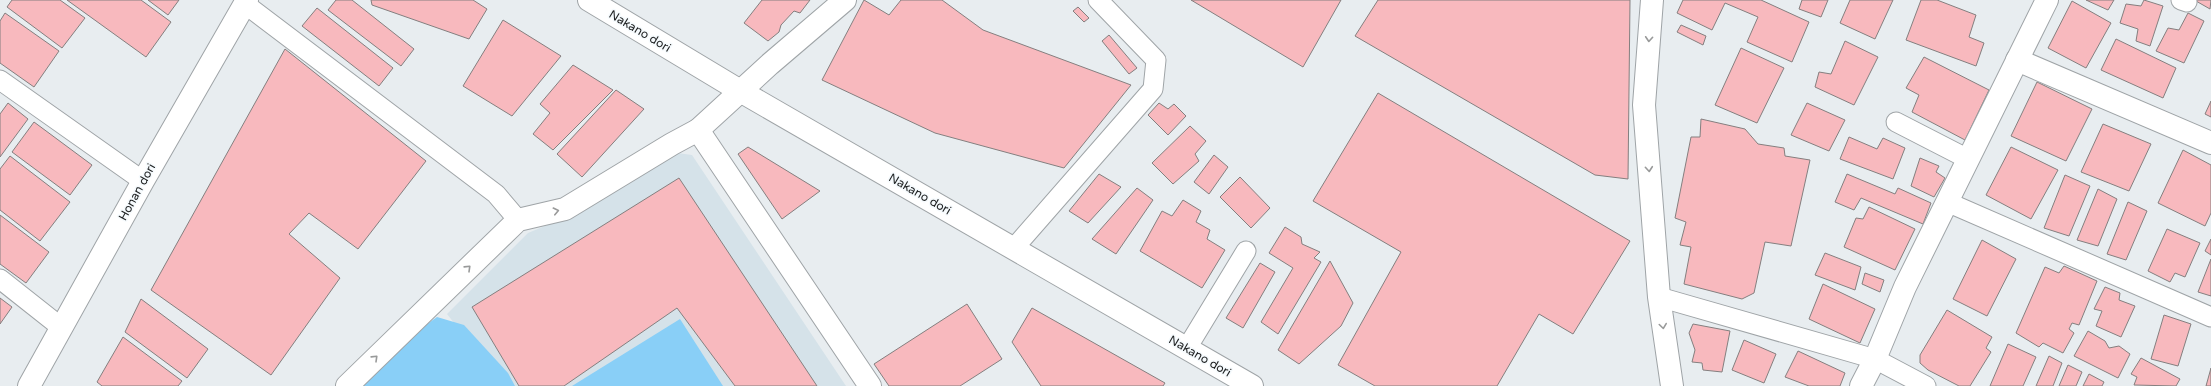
<svg xmlns="http://www.w3.org/2000/svg" width="2211" height="386" viewBox="0 0 2211 386" font-family="'Varela Round',sans-serif">
<rect width="100%" height="100%" fill="#e8edf0"/>
<path fill="#d5e2e9" d="M677 153 692 155 846 386H504L447 314 528 233 581 211Z"/>
<g fill="#89cff7">
<path d="M437 317 464 325 508 373 515 386H340Z"/>
<path d="M680 319 723 386H572Z"/>
</g>
<g fill="#f8b9be" stroke="#847f7f">
<path d="M12 0H60L85 18 62 48 7 7Z"/>
<path d="M67 0H141L171 22 146 57Z"/>
<path d="M148 0H179L168 15Z"/>
<path d="M336 0H352L414 49 401 66 328 10Z"/>
<path d="M371 0H473L487 9 469 39 372 5Z"/>
<path d="M762 0H810L800 13 794 11 781 25 779 32 768 41 744 23Z"/>
<path d="M864 0 889 15 901 0H942L983 30 1131 85 1064 168 935 133 822 80Z"/>
<path d="M1191 0H1341L1303 67Z"/>
<path d="M1378 0H1630L1628 179 1595 175 1355 36Z"/>
<path d="M1683 0H1761L1809 22 1792 62 1747 42 1758 17 1725 3 1712 30 1677 13Z"/>
<path d="M1802 0H1828L1821 17 1799 9Z"/>
<path d="M1850 0H1893L1875 39 1840 23Z"/>
<path d="M1921 0H1937L1976 15 1969 37 1984 43 1976 66 1906 40Z"/>
<path d="M2086 0H2114L2108 10Z"/>
<path d="M2144 0 2163 6 2150 46 2136 41 2138 29 2120 23 2126 4 2141 6Z"/>
<path d="M2211 0 2210 9 2196 1V0Z"/>
<path d="M2072 1 2111 23 2086 68 2048 48Z"/>
<path d="M1078 7 1089 18 1084 22 1073 11Z"/>
<path d="M317 8 393 68 379 86 302 26Z"/>
<path d="M5 13 59 51 34 87 0 63V21Z"/>
<path d="M2188 13 2204 21 2184 63 2156 51 2168 28 2179 30Z"/>
<path d="M503 20 561 56 512 116 463 86Z"/>
<path d="M1681 25 1706 36 1703 45 1677 32Z"/>
<path d="M1109 35 1137 68 1129 74 1102 41Z"/>
<path d="M2116 39 2176 68 2163 98 2101 70Z"/>
<path d="M1845 41 1878 57 1854 105 1815 87 1819 72 1831 74Z"/>
<path d="M1741 48 1784 68 1757 123 1715 105Z"/>
<path d="M285 49 426 161 358 249 309 213 289 234 340 278 271 375 151 290Z"/>
<path d="M1924 57 1989 90 1965 140 1912 112 1919 95 1906 88Z"/>
<path d="M573 65 613 90 553 150 533 134 550 113 540 104Z"/>
<path d="M2037 82 2092 109 2066 161 2011 136Z"/>
<path d="M616 90 644 109 582 177 557 154Z"/>
<path d="M1378 93 1630 241 1573 334 1539 314 1497 386H1375L1338 365 1401 252 1313 201Z"/>
<path d="M2211 101V117L2205 114Z"/>
<path d="M8 103 28 119 0 157V114Z"/>
<path d="M1159 103 1168 109 1174 104 1186 116 1168 135 1148 115Z"/>
<path d="M1807 103 1845 120 1829 151 1791 135Z"/>
<path d="M1701 119 1745 129 1758 144 1784 148 1785 156 1810 160 1791 246 1765 242 1754 293 1742 299 1684 284 1691 247 1680 245 1686 222 1675 218 1691 137H1700Z"/>
<path d="M34 122 92 165 70 195 12 152Z"/>
<path d="M2103 124 2151 144 2129 191 2081 172Z"/>
<path d="M1190 126 1206 141 1195 154 1199 161 1173 184 1152 163Z"/>
<path d="M1849 137 1877 149 1883 138 1905 148 1893 179 1840 159Z"/>
<path d="M748 147 820 191 782 219 738 154Z"/>
<path d="M2011 147 2058 170 2031 219 1986 195Z"/>
<path d="M2183 150 2211 165V213L2205 226 2158 203Z"/>
<path d="M1214 155 1228 167 1209 194 1194 182Z"/>
<path d="M10 156 70 202 40 241 0 210V169Z"/>
<path d="M1920 158 1939 166 1936 172 1945 178 1934 197 1911 186Z"/>
<path d="M1099 174 1121 187 1088 223 1069 211Z"/>
<path d="M1847 174 1895 194 1898 188 1931 203 1923 224 1861 198 1854 210 1835 202Z"/>
<path d="M2065 175 2090 186 2069 236 2044 228Z"/>
<path d="M1240 177 1270 208 1251 228 1220 197Z"/>
<path d="M679 178 817 386H735L677 308 564 386H519L472 307Z"/>
<path d="M1137 188 1153 200 1116 254 1092 239Z"/>
<path d="M2098 189 2117 199 2098 246 2077 240Z"/>
<path d="M1183 200 1201 211 1196 222 1210 230 1207 239 1225 250 1202 288 1140 251 1162 211 1172 216Z"/>
<path d="M2128 202 2147 211 2126 260 2107 254Z"/>
<path d="M1869 207 1915 229 1895 270 1844 247 1856 218 1863 219Z"/>
<path d="M0 215 49 252 26 283 0 264Z"/>
<path d="M1285 227 1301 237 1302 244 1320 252 1314 258 1321 262 1278 334 1261 322 1293 268 1269 253Z"/>
<path d="M2167 229 2200 243 2185 277 2175 273 2170 282 2148 271Z"/>
<path d="M2211 239V255L2205 251Z"/>
<path d="M1982 240 2016 259 1987 316 1953 299Z"/>
<path d="M1825 253 1861 267 1855 290 1815 275Z"/>
<path d="M2211 259V296L2198 292Z"/>
<path d="M1330 261 1353 303 1341 326 1299 364 1278 350Z"/>
<path d="M1260 263 1275 272 1243 328 1226 318Z"/>
<path d="M2064 266 2097 281 2079 325 2072 323 2069 329 2074 333 2063 353 2043 343 2039 347 2016 333 2045 267 2059 273Z"/>
<path d="M1865 273 1884 280 1880 292 1862 284Z"/>
<path d="M1823 284 1875 309 1860 343 1809 319Z"/>
<path d="M2105 287 2120 293 2119 300 2135 306 2121 337 2096 326 2102 311 2094 309Z"/>
<path d="M0 298 12 307 0 324Z"/>
<path d="M141 299 208 349 187 378 125 332Z"/>
<path d="M967 304 1002 359 960 386H889L874 364Z"/>
<path d="M1032 308 1165 383 1163 386H1041L1012 342Z"/>
<path d="M1947 310 1992 337 1986 348 1991 352 1970 386H1959L1928 370 1920 363V355Z"/>
<path d="M2164 315 2191 324 2178 366 2151 359Z"/>
<path d="M1693 324 1730 331 1722 372 1703 370 1702 363 1692 362 1695 350 1689 333Z"/>
<path d="M2088 331 2105 341 2109 348 2119 346 2130 354 2118 378 2074 356Z"/>
<path d="M123 337 182 381 178 386H102L97 382Z"/>
<path d="M1744 340 1776 354 1764 383 1732 370Z"/>
<path d="M2008 344 2036 357 2023 386H1990Z"/>
<path d="M1798 351 1845 373 1840 386H1809L1785 377Z"/>
<path d="M2049 356 2062 363 2053 386H2036Z"/>
<path d="M2141 358 2180 379 2176 386 2134 385 2137 377 2131 374Z"/>
<path d="M2068 365 2082 372 2076 386H2059Z"/>
<path d="M2211 368V386H2206Z"/>
<path d="M2089 374 2104 382 2102 386H2083Z"/>
</g>
<g fill="none" stroke-linecap="round" stroke-linejoin="round">
<defs>
<g id="service">
<path d="M2181 0 2187 2"/>
<path d="M245 4 496 194 518 220"/>
<path d="M0 80 143 181"/>
<path d="M1896 122 1968 159"/>
<path d="M1947 202 2211 317"/>
<path d="M1014 248 1153 89 1156 60 1098 0"/>
<path d="M0 279 62 328"/>
<path d="M1659 297 1875 359 1926 386"/>
<path d="M1187 348 1246 251"/>
</g>
<g id="minor">
<path d="M1652 0 1644 105 1659 297 1672 386"/>
<path d="M2017 60 2211 143"/>
<path d="M698 130 870 386"/>
<path d="M347 386 518 220 565 209 672 144 698 130 770 64 845 0"/>
<path d="M1861 386 1875 359 1905 287 2047 0"/>
</g>
<path id="secondary" d="M589 0 742 92 1252 386"/>
<path id="primary" d="M29 386 143 181 247 0"/>
</defs>
<use href="#service" stroke="#9fa4a7" stroke-width="21"/>
<use href="#minor" stroke="#9fa4a7" stroke-width="24"/>
<use href="#secondary" stroke="#9fa4a7" stroke-width="24"/>
<use href="#primary" stroke="#9fa4a7" stroke-width="24"/>
<use href="#service" stroke="#fff" stroke-width="19"/>
<use href="#minor" stroke="#fff" stroke-width="22"/>
<use href="#secondary" stroke="#fff" stroke-width="22"/>
<use href="#primary" stroke="#fff" stroke-width="22"/>
</g>
<defs><path id="oneway-chevron" d="M-2-3.5L2.5 0L-2 3.5" fill="none" stroke-width="1.6" stroke-linecap="round" stroke-linejoin="round"/></defs>
<g stroke="#999a9a">
<use href="#oneway-chevron" transform="translate(1649 39) rotate(94)"/>
<use href="#oneway-chevron" transform="translate(1649 169) rotate(85)"/>
<use href="#oneway-chevron" transform="translate(556 211) rotate(-13)"/>
<use href="#oneway-chevron" transform="translate(468 268) rotate(-44)"/>
<use href="#oneway-chevron" transform="translate(1663 326) rotate(82)"/>
<use href="#oneway-chevron" transform="translate(375 358) rotate(-44)"/>
</g>
<g text-anchor="middle" dominant-baseline="central" stroke-width="3" stroke-linejoin="round" paint-order="stroke">
<g font-size="12" fill="#1c1e1f" stroke="#f5fafd">
<text transform="translate(640 31) rotate(31)">Nakano dori</text>
<text transform="translate(137 192) rotate(-61)">Honan dori</text>
<text transform="translate(920 194) rotate(30)">Nakano dori</text>
<text transform="translate(1200 356) rotate(30)">Nakano dori</text>
</g>
</g>
</svg>
